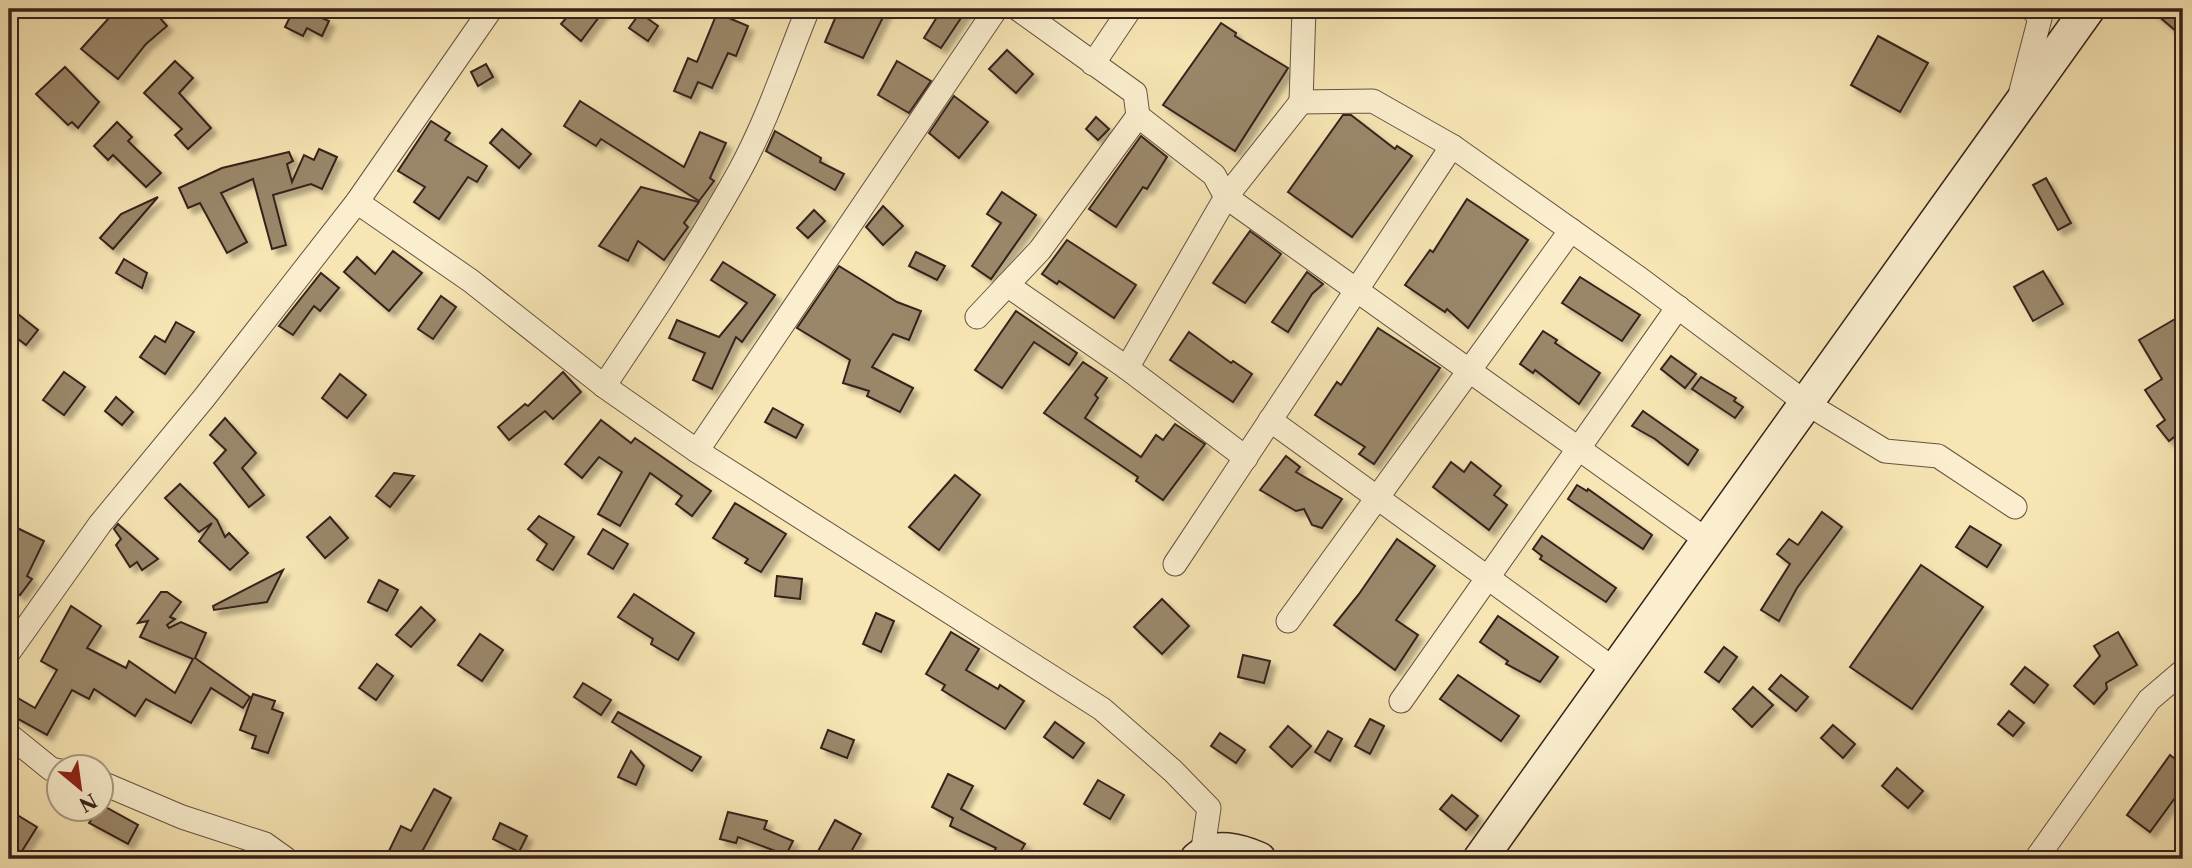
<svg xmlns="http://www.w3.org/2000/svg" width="2192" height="868" viewBox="0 0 2192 868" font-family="'Libre Caslon Text',serif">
<defs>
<filter id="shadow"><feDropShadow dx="5.5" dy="5.5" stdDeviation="2" flood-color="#0004"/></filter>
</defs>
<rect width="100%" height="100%" fill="#f7e5b4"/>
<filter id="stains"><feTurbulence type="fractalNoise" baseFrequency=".00286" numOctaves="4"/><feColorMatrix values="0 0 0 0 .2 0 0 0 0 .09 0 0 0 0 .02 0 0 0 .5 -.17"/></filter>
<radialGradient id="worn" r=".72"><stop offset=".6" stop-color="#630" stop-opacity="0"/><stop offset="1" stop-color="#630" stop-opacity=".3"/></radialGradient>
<g fill="#9a876b" stroke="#36221b" stroke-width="2" filter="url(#shadow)">
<path d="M117 9H152L167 26 146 44 118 79 81 49Z"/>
<path d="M294 9H319L315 15 329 21 322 36 307 28 303 36 285 27Z"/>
<path d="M574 9H605L581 41 561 24Z"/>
<path d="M839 9H887L863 58 825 42Z"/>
<path d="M942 9H967L941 48 924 38Z"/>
<path d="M2150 9H2183V37Z"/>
<path d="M640 13 658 26 648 41 629 28Z"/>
<path d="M717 13 748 26 736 56 728 53 712 88 698 82 691 98 674 91 688 58 697 62Z"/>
<path d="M1221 23 1236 33 1235 36 1288 68 1235 151 1163 105Z"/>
<path d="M1878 36 1928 63 1900 112 1851 85Z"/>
<path d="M1007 50 1033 74 1016 93 989 69Z"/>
<path d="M175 61 193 78 179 93 211 128 188 149 175 135 182 129 144 93Z"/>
<path d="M897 61 931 81 909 113 878 95Z"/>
<path d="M486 64 493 77 478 86 471 72Z"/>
<path d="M65 67 99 102 78 128 72 122 68 125 36 94Z"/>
<path d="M954 96 988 122 959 158 929 133Z"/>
<path d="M580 101 684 167 700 132 726 143 710 178 714 181 699 201 601 139 596 146 564 126Z"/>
<path d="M1343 115H1351L1395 149 1397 146 1412 156 1352 237 1288 192Z"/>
<path d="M1096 117 1109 129 1098 140 1086 129Z"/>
<path d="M431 121 450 133 445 140 487 166 477 182 468 177 439 219 414 202 425 187 398 171Z"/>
<path d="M117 122 132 137 128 141 161 173 146 187 113 155 108 160 94 146Z"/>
<path d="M502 129 531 154 519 168 490 143Z"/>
<path d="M775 131 821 158 820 162 844 174 835 190 766 151Z"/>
<path d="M1141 136 1167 157 1147 189 1143 187 1116 227 1089 209Z"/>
<path d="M319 149 337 157 322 189 311 184 273 195 286 245 272 249 253 179 221 193 247 242 227 253 200 203 188 208 179 188 222 168 289 152 293 161 287 164 292 182 304 155 314 160Z"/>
<path d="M2046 178 2071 223 2058 230 2033 185Z"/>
<path d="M641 187 699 202 684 223 688 227 664 260 638 241 628 261 599 246Z"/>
<path d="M1002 192 1036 215 991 279 972 266 1001 223 987 214Z"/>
<path d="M158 197 113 249 100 238 121 214Z"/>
<path d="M1467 199 1528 240 1468 328 1447 309 1445 312 1405 285 1430 250 1433 252Z"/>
<path d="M883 206 903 226 883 245 866 227Z"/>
<path d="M814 210 825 221 808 238 797 228Z"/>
<path d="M1250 231 1281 254 1245 303 1213 283Z"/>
<path d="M1067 240 1136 285 1114 318 1059 281 1057 284 1042 274Z"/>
<path d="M393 251 422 273 389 311 344 272 357 257 375 274Z"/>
<path d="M916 252 945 266 937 280 909 266Z"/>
<path d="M124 259 147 273 142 288 116 273Z"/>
<path d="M723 262 775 295 742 342 736 337 712 389 693 380 705 353 669 338 677 320 719 337 747 303 711 280Z"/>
<path d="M839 266 897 302 921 311 909 340 893 334 872 367 913 388 900 412 867 396 869 391 843 383 850 360 797 328Z"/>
<path d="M2043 271 2063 304 2033 321 2014 287Z"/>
<path d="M1307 272 1323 284 1312 294 1288 332 1272 322Z"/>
<path d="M321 273 339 288 320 311 314 306 293 335 279 326Z"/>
<path d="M1580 277 1640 315 1622 341 1562 303Z"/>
<path d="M441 296 456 307 433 339 418 329Z"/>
<path d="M9 307 38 330 26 345 9 332Z"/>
<path d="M1016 311 1077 353 1069 365 1034 342 1002 388 975 370Z"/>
<path d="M2175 319 2183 333V430L2169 441 2157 426 2165 420 2145 390 2162 379 2139 340Z"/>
<path d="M176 322 194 332 165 374 140 357 155 336 165 342Z"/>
<path d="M1378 328 1440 368 1374 464 1359 454 1365 447 1315 415 1337 382 1341 385Z"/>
<path d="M1543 331 1557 340 1555 343 1600 373 1579 404 1535 370 1533 373 1520 364Z"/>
<path d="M1189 332 1231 363 1233 361 1252 374 1233 402 1170 360Z"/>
<path d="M1671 356 1696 374 1685 388 1661 369Z"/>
<path d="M1083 362 1107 378 1095 395 1098 398 1085 418 1141 457 1156 435 1163 440 1175 424 1205 444 1163 500 1136 481 1138 477 1044 413Z"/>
<path d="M64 372 85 387 64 415 43 400Z"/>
<path d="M563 372 581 392 553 419 545 411 509 440 498 427 525 404 528 406Z"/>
<path d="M340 374 366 395 347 418 322 398Z"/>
<path d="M1701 377 1736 398 1734 401 1743 407 1735 418 1692 389Z"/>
<path d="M116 397 133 412 122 425 105 411Z"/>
<path d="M773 408 803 425 796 438 765 422Z"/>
<path d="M1643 411 1698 450 1688 465 1655 439 1632 426Z"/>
<path d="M225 418 256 453 242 468 264 495 249 507 214 463 226 450 210 435Z"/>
<path d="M601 420 631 443 635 438 711 491 692 516 676 504 682 496 650 473 620 526 598 514 622 472 599 457 582 478 565 464Z"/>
<path d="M1286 456 1300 467 1296 472 1342 499 1322 528 1312 525 1304 509 1296 511 1260 490Z"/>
<path d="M1451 462 1464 472 1471 462 1501 486 1494 495 1507 505 1489 530 1433 487Z"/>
<path d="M394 473 414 476 390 507 376 496Z"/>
<path d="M955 475 980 495 939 550 909 527Z"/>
<path d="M180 484 217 520 225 537 229 533 248 553 230 570 199 541 212 523 199 532 165 498Z"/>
<path d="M1577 485 1587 491 1588 489 1652 535 1643 549 1568 499Z"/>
<path d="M735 503 786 534 761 572 745 563 748 559 713 538Z"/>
<path d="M1822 512 1842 527 1797 588 1779 621 1761 610 1790 564 1777 554 1789 539 1798 545Z"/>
<path d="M539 516 574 537 553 570 537 560 547 544 528 529Z"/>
<path d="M330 517 348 538 325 558 307 537Z"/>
<path d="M9 524 44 541 27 576 32 579 20 595 9 587Z"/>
<path d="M118 524 158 559 142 570 137 562 130 567 116 545 121 539 114 529Z"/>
<path d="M1970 526 2001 545 1987 567 1956 547Z"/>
<path d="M603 529 628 544 613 569 588 554Z"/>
<path d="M1542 536 1616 588 1606 602 1540 559 1542 556 1533 549Z"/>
<path d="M1397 539 1435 566 1396 620 1418 635 1395 670 1334 625 1359 594Z"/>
<path d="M1921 565 1983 607 1912 709 1850 667Z"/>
<path d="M283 570 267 602 214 610 213 606Z"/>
<path d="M777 576 802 579 800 599 775 596Z"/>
<path d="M379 580 398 590 387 611 368 602Z"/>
<path d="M161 592H167L181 602 170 617 175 619 167 625 169 628 181 622 206 633 195 658 250 697 243 708 211 688 191 723 146 699 135 716 94 689 89 699 72 690 47 735 9 714V693L35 708 57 670 41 661 71 606 101 626 87 648 126 668 129 661 175 693 193 659 140 637 148 621 138 623Z"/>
<path d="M634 594 694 633 678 660 651 644 653 639 618 617Z"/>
<path d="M1162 599 1189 626 1162 654 1134 627Z"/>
<path d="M421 607 435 620 411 647 396 635Z"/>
<path d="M876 613 894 621 881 652 863 644Z"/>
<path d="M1498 616 1558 657 1540 682 1506 664 1508 661 1480 642Z"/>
<path d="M951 632 979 649 966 670 998 689 1000 685 1024 701 1005 729 942 690 945 685 926 674Z"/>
<path d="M2118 632 2137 665 2106 683 2107 689 2094 704 2074 686 2100 656 2094 646Z"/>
<path d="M480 634 503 650 482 681 458 665Z"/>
<path d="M1724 647 1737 657 1719 682 1705 672Z"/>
<path d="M1243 655 1270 661 1264 683 1238 677Z"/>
<path d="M377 664 393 676 376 700 359 688Z"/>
<path d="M2025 667 2048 685 2034 703 2011 684Z"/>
<path d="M1458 675 1519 716 1501 741 1440 699Z"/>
<path d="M1781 675 1808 697 1796 711 1769 689Z"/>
<path d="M583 683 611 700 601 715 574 697Z"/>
<path d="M1753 687 1773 705 1752 727 1733 709Z"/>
<path d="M253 694 275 701 272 709 283 713 268 753 252 748 256 736 240 730Z"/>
<path d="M2009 711 2024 723 2013 736 1998 724Z"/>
<path d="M618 712 701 757 692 771 612 722Z"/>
<path d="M1370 719 1384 726 1370 754 1355 746Z"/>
<path d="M1055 722 1084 743 1073 758 1044 737Z"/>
<path d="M1833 725 1855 744 1843 758 1821 738Z"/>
<path d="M1288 726 1311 746 1292 767 1270 747Z"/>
<path d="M828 730 854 740 847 758 821 748Z"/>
<path d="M1328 731 1342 739 1330 761 1315 752Z"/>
<path d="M1220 733 1245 750 1236 763 1211 746Z"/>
<path d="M631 751 644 766 636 785 618 777Z"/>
<path d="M2170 755 2183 765V787L2150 832 2127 815Z"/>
<path d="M1897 768 1923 791 1908 808 1882 786Z"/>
<path d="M948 774 973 786 961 809 1025 844 1016 859H990L996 848 950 826 953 818 932 807Z"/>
<path d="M1098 780 1124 795 1110 819 1084 804Z"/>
<path d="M434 789 451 798 418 859H396L387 855 401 826 411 831Z"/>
<path d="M1452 795 1478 816 1466 830 1440 809Z"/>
<path d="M102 805 138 825 128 844 89 823Z"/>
<path d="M9 810 37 827 17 859H9Z"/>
<path d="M728 812 767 821 764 829 793 841 786 855 738 837 736 843 720 839Z"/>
<path d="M835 820 861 834 847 859H830L817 853Z"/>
<path d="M500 823 527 836 519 852 493 839Z"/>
</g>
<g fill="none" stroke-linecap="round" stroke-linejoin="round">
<defs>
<g id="street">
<path d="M1018 9 1135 93 1138 116"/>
<path d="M1304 9 1301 102 1373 101 1452 146 1640 279 1806 403 1885 451 1938 456 2015 507"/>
<path d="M1093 64 1130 9"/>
<path d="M2021 91 2040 18 2032 9"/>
<path d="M357 202 471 281 604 386 697 451 1102 709 1173 771 1209 808 1202 855"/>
<path d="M1007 285 1127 368 1246 458"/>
<path d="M977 317 1040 250 1138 116 1214 175 1226 197 1708 541"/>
<path d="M1127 368 1226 197 1301 102"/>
<path d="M604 386C651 316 698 246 739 172 767 121 786 63 808 9"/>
<path d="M1270 420 1615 670"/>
<path d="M697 451 996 9"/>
<path d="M1175 564 1452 146"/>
<path d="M1288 621 1571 230"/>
<path d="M9 652 100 524 204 398 357 202 491 9"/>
<path d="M1401 701 1678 307"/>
<path d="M9 735 51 769 60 771"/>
<path d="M102 783 182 817 265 844 286 859"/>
<path d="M2036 859 2149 700 2183 671"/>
</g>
<g id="secondary">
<path d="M1197 859C1215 843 1240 851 1259 859"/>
<path d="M1480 859 2088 9"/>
</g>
</defs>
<use href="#street" stroke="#665341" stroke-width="25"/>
<use href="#secondary" stroke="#36221b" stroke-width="36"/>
<use href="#street" stroke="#faeece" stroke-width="23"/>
<use href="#secondary" stroke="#faeece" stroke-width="33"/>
</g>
<rect width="2192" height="868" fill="none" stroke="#f7e5b4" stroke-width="35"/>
<rect x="10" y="10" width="2171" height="847" fill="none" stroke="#36221b" stroke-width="3.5"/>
<rect x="18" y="18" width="2157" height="833" fill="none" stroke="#36221b" stroke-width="2"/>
<g transform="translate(80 788) rotate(151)"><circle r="33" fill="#faeece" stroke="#ac9c86" stroke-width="2"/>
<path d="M0-5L12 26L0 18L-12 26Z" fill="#8f2418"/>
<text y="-10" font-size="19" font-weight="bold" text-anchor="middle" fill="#36221b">N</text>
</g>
<rect width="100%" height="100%" filter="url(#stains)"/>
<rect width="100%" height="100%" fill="url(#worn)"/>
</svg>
